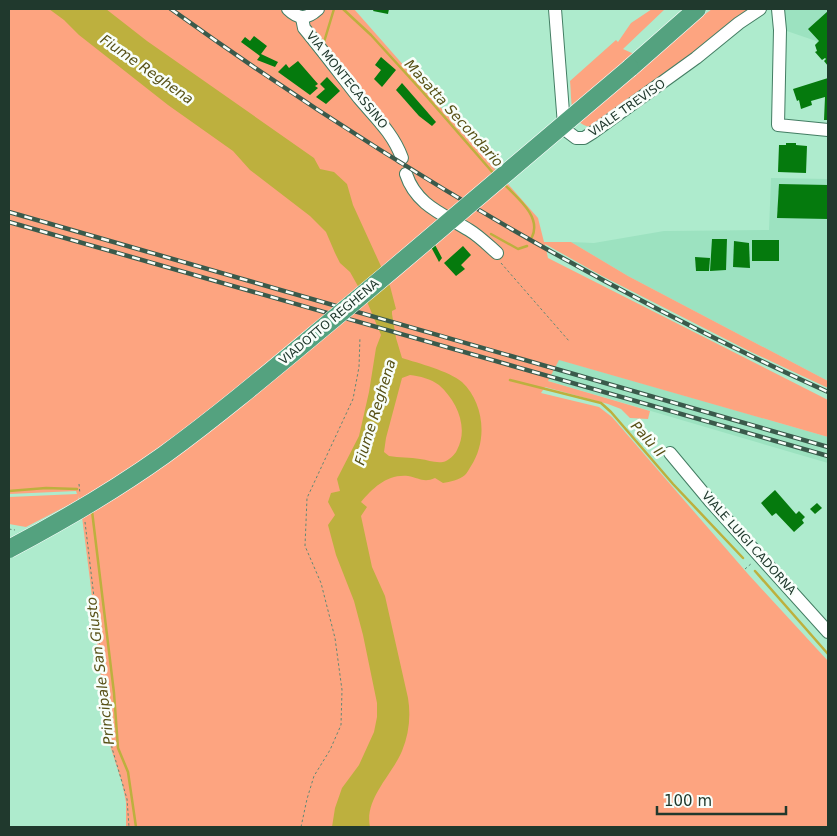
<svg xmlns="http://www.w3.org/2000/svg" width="837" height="836" viewBox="0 0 837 836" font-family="'DejaVu Sans',sans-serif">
<rect width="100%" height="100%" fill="#aeebcd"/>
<g fill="#9ce2c0">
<path d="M784 9H828V52L816 41 784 30Z"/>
<path d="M771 178 828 179V381L628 276 571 242 594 243 664 231 769 230Z"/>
<path d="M421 320 828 437V463L402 338Z"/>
</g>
<g fill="#fda480">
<path d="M9 9H354L538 218 544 242H571L628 276 828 381V388L749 351 602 276 545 244 548 258 828 400V437L559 360 548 381 650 411 648 419 630 418 621 409 608 404 545 387 541 393 599 407 612 417 748 574 828 661V827H126V802L122 783 108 739 90 580 82 517 78 496V500L26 527 9 524V497L77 494 76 491 9 494Z"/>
<path d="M652 9H665L623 49 645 59 712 9H751L678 65 590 127C568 123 572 99 570 81L616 40 618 42 631 23Z"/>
</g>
<path fill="#bdb03e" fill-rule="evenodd" d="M49 9H106L147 41 314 158 320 169 334 172 347 184 353 205 390 286 396 309 392 311V314L396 338 402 358C418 363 449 371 462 382 484 403 488 440 471 466 469 469 467 473 465 475 459 480 450 482 443 483L435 478C424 483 419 478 408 476 387 474 373 488 361 502L367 507 361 516 372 567 385 596 408 698C411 716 409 734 402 751 392 775 364 799 370 827H332L335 808 342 788 359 765 374 732 377 717V703L363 635 354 601 336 555 328 525 335 515 328 502 331 493 340 491 337 479 359 436 369 392 376 348 381 335 368 304 350 272 340 263 335 253 326 232 310 216 250 170 233 151 168 105 79 35 64 20ZM410 375C420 376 431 379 439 385 457 401 469 428 457 450 455 455 448 461 443 462 434 463 428 460 420 459 410 457 399 458 389 456L384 452 386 438 402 378Z"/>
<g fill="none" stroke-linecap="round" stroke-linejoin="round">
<g stroke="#bdb03e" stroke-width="2.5">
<path d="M343 9 371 35 421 90 494 174"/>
<path d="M324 42 334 9"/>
<path d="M503 183C516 197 542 216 532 237"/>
<path d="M491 234 518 249 527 246"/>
<path d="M510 380 601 403 611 412 673 484 743 558"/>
<path d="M9 491 46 488 77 489"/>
<path d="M92 511 114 693 118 748 128 772 136 827"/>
<path d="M755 571 828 654"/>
</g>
</g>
<g fill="#057a0d">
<path d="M374 9H389L388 14 373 11Z"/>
<path d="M828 11V66L824 61 826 59 825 58 822 60 815 52 817 51 815 45 819 41 808 29Z"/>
<path d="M254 36 267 46 261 54 278 62 275 67 257 60 260 56 241 42 245 37 250 41Z"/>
<path d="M381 57 396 70 382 87 374 79 381 70 375 65Z"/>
<path d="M298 61 318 84 315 86 318 88 310 95 278 72 286 64 289 68Z"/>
<path d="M327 77 340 91 326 104 316 97 325 89 320 84Z"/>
<path d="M828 78V120H824L825 97 811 101 812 105 801 109 799 100 797 101 793 89Z"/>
<path d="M402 83 436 122 432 126 419 116 396 90Z"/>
<path d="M786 143H796V145L807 146 806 173 778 172 779 145H786Z"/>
<path d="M779 184 828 185V219L777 218Z"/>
<path d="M712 239H727L726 270 710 271Z"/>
<rect x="752" y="240" width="27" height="21"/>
<path d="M734 241 749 243 750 268 733 267Z"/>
<path d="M434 243 442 258 439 262 430 245Z"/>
<path d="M463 246 471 255 461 265 465 269 456 276 444 263Z"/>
<path d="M695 257 710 258 709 271H696Z"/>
<path d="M775 490 796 514 799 511 805 517 802 520 804 523 794 532 776 513 772 516 761 503Z"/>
<path d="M817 503 822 508 815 514 810 509Z"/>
</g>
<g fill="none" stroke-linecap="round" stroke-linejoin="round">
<defs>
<g id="minor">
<path d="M288 9C299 20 307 19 318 9"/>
<path d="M555 9 564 125 568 132 576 138H584L592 133 696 58 739 23 760 9"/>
<path d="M778 9 780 30 778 125 828 130"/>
<path d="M302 18 304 28C323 51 341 75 359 98 375 117 393 133 402 158"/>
<path d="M406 174C416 205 443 214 469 230 479 236 488 245 497 253"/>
<path d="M670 453 710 501 828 632"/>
</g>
<path id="highway" d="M630 68 697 9"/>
</defs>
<use href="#minor" stroke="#437d63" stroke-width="14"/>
<use href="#highway" stroke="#fff" stroke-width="19"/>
<g stroke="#608975" stroke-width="1" stroke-dasharray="2.5 2.5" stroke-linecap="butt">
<path d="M501 263 569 341"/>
<path d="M79 484 80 494"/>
<path d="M85 522 112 748 127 799 129 827"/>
<path d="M9 529 15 530"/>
<path d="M745 569 752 563"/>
<path d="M301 827 307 799 314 776 330 750 341 725 342 690 335 638 321 583 305 546 307 498 353 399 359 367 360 337"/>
<path d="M690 827H700"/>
</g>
<use href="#minor" stroke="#fff" stroke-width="12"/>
<use href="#highway" stroke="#54a27f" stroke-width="18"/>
<defs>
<g id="rail">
<path d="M171 9C377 157 597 287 828 392"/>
<path d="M9 212 828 447"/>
<path d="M9 222 828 456"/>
</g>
</defs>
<use href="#rail" stroke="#3a5a4b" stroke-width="4.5"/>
<use href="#rail" stroke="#f8fefa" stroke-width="2.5" stroke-dasharray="8" stroke-linecap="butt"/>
<defs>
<path id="highway-bridge" d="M9 549C62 521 115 490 164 455 230 407 292 353 355 301 447 224 538 146 630 68"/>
</defs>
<use href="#highway-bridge" stroke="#fff" stroke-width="19" stroke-linecap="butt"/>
<use href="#highway-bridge" stroke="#54a27f" stroke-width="18"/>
</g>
<g text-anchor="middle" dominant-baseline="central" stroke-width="5" stroke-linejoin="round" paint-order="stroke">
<g font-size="12" fill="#20392d" stroke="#f8fefa">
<text transform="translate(347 80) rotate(51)">VIA MONTECASSINO</text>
<text transform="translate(627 108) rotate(-35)">VIALE TREVISO</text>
<text transform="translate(329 322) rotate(-40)">VIADOTTO REGHENA</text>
<text transform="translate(749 543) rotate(48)">VIALE LUIGI CADORNA</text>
</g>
<g font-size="14" font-style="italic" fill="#575015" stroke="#f8fefa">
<text transform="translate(147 69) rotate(35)">Fiume Reghena</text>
<text transform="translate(454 113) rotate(48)">Masatta Secondario</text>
<text transform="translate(375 412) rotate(-73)">Fiume Reghena</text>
<text transform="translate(648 439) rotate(48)">Palù II</text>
<text transform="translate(100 671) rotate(-97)">Principale San Giusto</text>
</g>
</g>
<rect width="837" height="836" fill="none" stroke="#20392d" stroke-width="20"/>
<path d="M657 806v8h129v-8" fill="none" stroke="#20392d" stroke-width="2.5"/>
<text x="664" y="806" font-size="15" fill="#20392d" stroke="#f8fefa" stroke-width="4" paint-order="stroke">100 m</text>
</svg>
